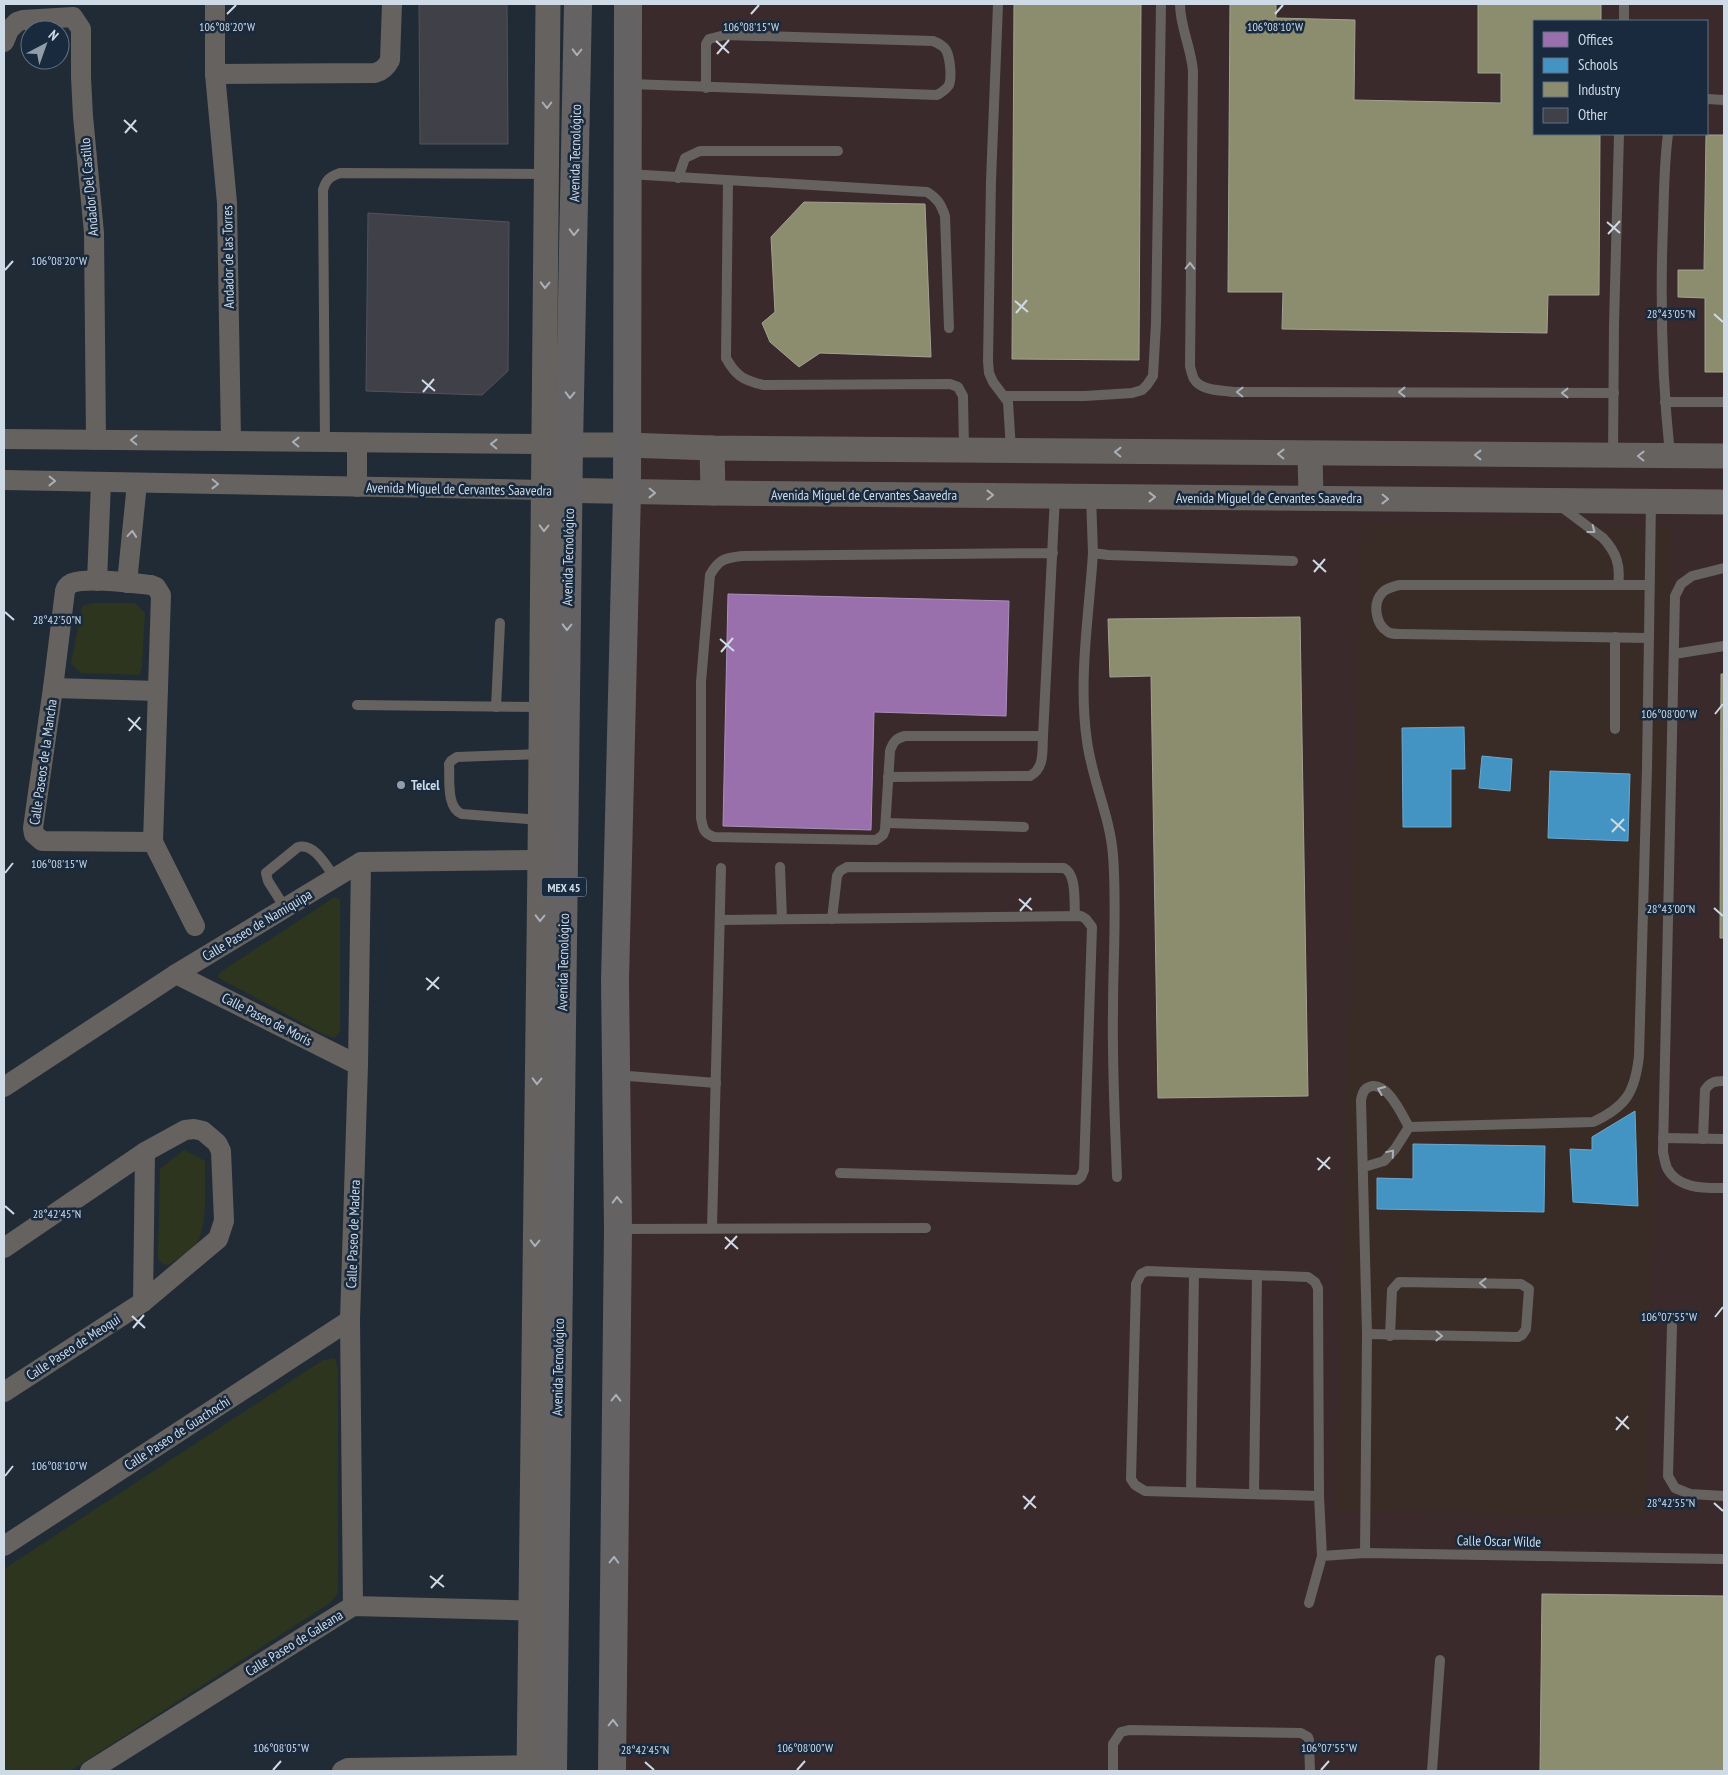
<svg xmlns="http://www.w3.org/2000/svg" width="1728" height="1775" viewBox="0 0 1728 1775" font-family="'PT Sans Narrow',sans-serif">
<rect width="100%" height="100%" fill="#212b36"/>
<path fill="#3a2a2b" fill-rule="evenodd" d="M634 4H1724V1771H621ZM1534 21H1707V134H1534Z"/>
<path fill="#392b26" d="M1361 524 1671 528 1646 1518 1336 1511Z"/>
<g fill="#2d351e">
<path d="M92 603H135L145 613 142 666 140 675 81 673 71 664 82 606Z"/>
<path d="M335 897 340 899V1031L335 1038 323 1034 217 977 222 971Z"/>
<path d="M184 1150 205 1161C205 1183 208 1225 197 1243 191 1251 174 1262 165 1266L158 1259 160 1169Z"/>
<path d="M335 1358 338 1369V1593L330 1603 70 1771H4V1569L323 1360Z"/>
</g>
<path fill="#9970ab" stroke="#a990bd" d="M728 594 1009 601 1006 716 874 712 871 830 723 826Z"/>
<g fill="#4393c3" stroke="#6da8ce">
<path d="M1464 727 1465 769H1451V827H1403L1402 728Z"/>
<path d="M1482 756 1512 759 1510 791 1479 788Z"/>
<path d="M1550 771 1630 774 1628 841 1548 838Z"/>
<path d="M1635 1111 1638 1206 1573 1202 1570 1149 1592 1150V1137Z"/>
<path d="M1413 1144 1545 1146 1544 1212 1377 1209V1178L1413 1179Z"/>
</g>
<g fill="#8c8c6e" stroke="#a0a392">
<path d="M1014 4H1141L1139 360 1012 359Z"/>
<path d="M1230 4H1276V18L1355 20 1354 100 1501 103V73H1478V4H1601V21H1534V134H1600L1599 295H1548L1547 333 1282 329 1283 292H1228Z"/>
<path d="M1706 135H1724V372H1705V298L1678 297V270H1704Z"/>
<path d="M804 202 925 204 931 357 820 353 799 367 770 342 762 323 775 312 771 237Z"/>
<path d="M1300 617 1308 1096 1158 1098 1151 676 1110 677 1108 619Z"/>
<path d="M1721 674H1724V938H1720Z"/>
<path d="M1542 1594 1724 1596V1771H1540Z"/>
</g>
<g fill="#404049" stroke="#52525a">
<path d="M419 4H507L508 144H420Z"/>
<path d="M368 213 509 222 508 371 482 395 366 391Z"/>
</g>
<g fill="none" stroke-linecap="round" stroke-linejoin="round">
<g stroke="#66625f" stroke-width="10">
<path d="M998 4 991 181 988 361 989 373 993 382 1008 402 1011 450"/>
<path d="M1180 4C1180 27 1191 47 1193 71L1190 366C1191 370 1192 375 1194 379 1201 391 1221 390 1233 392L1614 393"/>
<path d="M1624 21V4"/>
<path d="M630 84 937 95C942 92 946 90 949 85 952 77 950 57 946 50 943 45 938 43 933 41L725 35 709 39 706 44V88"/>
<path d="M1707 99 1724 100"/>
<path d="M1668 134C1664 164 1664 195 1663 225 1660 302 1662 378 1670 455"/>
<path d="M628 174 927 192C937 198 941 204 945 216L949 328"/>
<path d="M678 178 685 158 700 151H838"/>
<path d="M728 181 726 358C736 376 743 380 763 385L950 384 958 387 963 396 964 449"/>
<path d="M1005 396H1085L1132 393 1142 390 1147 385 1153 376 1156 323 1161 4"/>
<path d="M1665 402H1724"/>
<path d="M325 442 323 190C326 180 329 177 340 173L546 174"/>
<path d="M1613 454 1614 325 1619 134"/>
<path d="M1091 496 1093 553 1108 555 1293 561"/>
<path d="M1559 505 1603 538C1616 552 1621 565 1618 585"/>
<path d="M1053 553 742 556C725 558 719 559 710 575L701 682V818C703 828 703 833 714 837L876 840 883 835 885 830 890 751C893 742 896 738 905 736H1043L1055 496"/>
<path d="M1093 553C1089 615 1078 680 1087 741 1092 780 1110 816 1113 855 1117 906 1113 959 1113 1010 1112 1066 1115 1121 1117 1177"/>
<path d="M1724 568 1692 576 1681 584 1675 596 1663 1152C1664 1157 1665 1163 1667 1168 1678 1189 1704 1188 1724 1188"/>
<path d="M1615 637V729"/>
<path d="M1648 638 1400 634C1396 634 1391 634 1388 632 1376 625 1372 604 1382 593 1386 588 1393 587 1399 585H1649"/>
<path d="M1674 654 1724 646"/>
<path d="M357 705 541 707"/>
<path d="M496 707 500 623"/>
<path d="M888 777 1030 776C1045 768 1042 751 1043 736"/>
<path d="M540 820 462 814C446 808 450 780 449 764L451 761 457 757 540 754"/>
<path d="M886 823 1024 827"/>
<path d="M780 867 782 919"/>
<path d="M285 908 268 881 266 873 298 847C315 843 326 866 335 878"/>
<path d="M832 919 837 876 840 871 847 867 1064 868C1077 874 1074 903 1075 916"/>
<path d="M720 920 1081 916 1086 919 1092 927 1084 1170 1081 1177 1077 1180 840 1173"/>
<path d="M616 1075 716 1083"/>
<path d="M1409 1127 1593 1122C1626 1107 1635 1092 1639 1056L1647 768 1651 501"/>
<path d="M1663 1138 1724 1139"/>
<path d="M1703 1139 1705 1090C1710 1082 1715 1081 1724 1081"/>
<path d="M1364 1167 1384 1161 1395 1149 1409 1127"/>
<path d="M712 1228 721 868"/>
<path d="M619 1229 926 1228"/>
<path d="M1672 1326 1668 1476 1675 1488 1690 1494 1724 1496"/>
<path d="M1367 1334 1518 1337 1522 1335 1526 1329 1529 1289 1521 1284 1399 1282 1392 1290 1390 1336"/>
<path d="M1191 1492 1194 1273"/>
<path d="M1254 1494 1257 1275"/>
<path d="M1319 1496 1145 1491 1135 1485 1131 1479 1136 1284 1141 1274 1147 1271 1308 1277 1315 1282 1318 1288 1319 1496 1322 1556"/>
<path d="M1365 1553 1367 1334 1361 1100C1362 1095 1363 1089 1369 1087 1387 1080 1402 1115 1409 1127"/>
<path d="M1309 1603 1322 1556 1365 1553 1724 1559"/>
<path d="M1113 1771V1744L1121 1732 1129 1730 1301 1733 1308 1737 1309 1740 1310 1771"/>
<path d="M1432 1771 1440 1660"/>
</g>
<g stroke="#66625f" stroke-width="20">
<path d="M215 4V74L227 203 231 441"/>
<path d="M4 42 9 30 17 22 23 20 73 17 81 29V77L83 116 94 233 96 440"/>
<path d="M215 74 375 73C382 71 386 68 390 60L392 4"/>
<path d="M4 439 543 444"/>
<path d="M357 443V487"/>
<path d="M4 480 544 490"/>
<path d="M97 581 101 482"/>
<path d="M127 583 137 483"/>
<path d="M53 688 158 691"/>
<path d="M153 842 42 841 34 834 33 828 53 688 65 591C66 587 68 585 72 583 88 577 133 583 151 585L156 587 161 595 153 842 195 926"/>
<path d="M176 974 358 1065"/>
<path d="M4 1087 176 974 361 862 540 860"/>
<path d="M4 1248 145 1152 185 1130 194 1129 203 1131 217 1143 221 1151 224 1221 218 1239 143 1302 4 1392"/>
<path d="M143 1302 145 1152"/>
<path d="M4 1546 350 1320"/>
<path d="M353 1606 350 1320 358 1065 361 862"/>
<path d="M90 1771 353 1606 545 1611"/>
<path d="M342 1771 348 1768 544 1765"/>
</g>
<g stroke="#66625f" stroke-width="25">
<path d="M549 445H626L712 448 1724 456"/>
<path d="M712 448 713 493"/>
<path d="M1310 454 1311 498"/>
<path d="M549 490 713 493 1724 502"/>
<path d="M529 1771 540 860 548 4"/>
</g>
<g stroke="#646262" stroke-width="28">
<path d="M553 1771 569 446 578 4"/>
<path d="M612 1771 618 1229 615 981 627 492 628 4"/>
</g>
</g>
<defs><path id="oneway-chevron" d="M-2-3.5L2.5 0L-2 3.5" fill="none" stroke-width="1.6" stroke-linecap="round" stroke-linejoin="round" transform="scale(1.25)"/></defs>
<g stroke="#aab0b8">
<use href="#oneway-chevron" transform="translate(577 52) rotate(91)"/>
<use href="#oneway-chevron" transform="translate(574 232) rotate(91)"/>
<use href="#oneway-chevron" transform="translate(570 395) rotate(91)"/>
<use href="#oneway-chevron" transform="translate(567 627) rotate(91)"/>
<use href="#oneway-chevron" transform="translate(617 1200) rotate(-91)"/>
<use href="#oneway-chevron" transform="translate(616 1398) rotate(-89)"/>
<use href="#oneway-chevron" transform="translate(614 1560) rotate(-89)"/>
<use href="#oneway-chevron" transform="translate(613 1723) rotate(-89)"/>
</g>
<g stroke="#aab0b7">
<use href="#oneway-chevron" transform="translate(547 105) rotate(90)"/>
<use href="#oneway-chevron" transform="translate(1190 266) rotate(-89)"/>
<use href="#oneway-chevron" transform="translate(545 285) rotate(91)"/>
<use href="#oneway-chevron" transform="translate(1240 392) rotate(-179)"/>
<use href="#oneway-chevron" transform="translate(1402 392) rotate(-180)"/>
<use href="#oneway-chevron" transform="translate(1565 393) rotate(-180)"/>
<use href="#oneway-chevron" transform="translate(134 440) rotate(-179)"/>
<use href="#oneway-chevron" transform="translate(296 442) rotate(-179)"/>
<use href="#oneway-chevron" transform="translate(494 444) rotate(-179)"/>
<use href="#oneway-chevron" transform="translate(1118 452) rotate(-179)"/>
<use href="#oneway-chevron" transform="translate(1281 454) rotate(-179)"/>
<use href="#oneway-chevron" transform="translate(1478 455) rotate(-180)"/>
<use href="#oneway-chevron" transform="translate(1641 456) rotate(-179)"/>
<use href="#oneway-chevron" transform="translate(52 481) rotate(1)"/>
<use href="#oneway-chevron" transform="translate(215 484) rotate(1)"/>
<use href="#oneway-chevron" transform="translate(652 493) rotate(1)"/>
<use href="#oneway-chevron" transform="translate(990 495)"/>
<use href="#oneway-chevron" transform="translate(1152 497)"/>
<use href="#oneway-chevron" transform="translate(1385 499) rotate(1)"/>
<use href="#oneway-chevron" transform="translate(544 528) rotate(91)"/>
<use href="#oneway-chevron" transform="translate(1592 530) rotate(37)"/>
<use href="#oneway-chevron" transform="translate(132 534) rotate(-85)"/>
<use href="#oneway-chevron" transform="translate(540 918) rotate(91)"/>
<use href="#oneway-chevron" transform="translate(537 1081) rotate(91)"/>
<use href="#oneway-chevron" transform="translate(1381 1090) rotate(-157)"/>
<use href="#oneway-chevron" transform="translate(1391 1153) rotate(-50)"/>
<use href="#oneway-chevron" transform="translate(535 1243) rotate(91)"/>
<use href="#oneway-chevron" transform="translate(1483 1283) rotate(-179)"/>
<use href="#oneway-chevron" transform="translate(1439 1336) rotate(1)"/>
</g>
<path fill="none" stroke="#cfdae7" stroke-width="2" d="M227 14 236 5M751 14 759 5M1275 14 1283 5M716 41 729 53M717 54 729 40M124 120 137 132M125 133 136 120M1607 222 1620 233M1608 234 1620 221M5 270 13 261M1015 301 1028 312M1016 313 1027 300M1714 314 1723 322M422 380 435 391M423 392 434 379M1313 560 1326 572M1314 572 1325 559M5 612 14 620M720 639 734 651M721 652 733 638M1715 714 1723 704M128 718 141 730M129 731 140 717M1611 819 1625 831M1612 832 1624 819M5 873 13 863M1019 899 1032 910M1714 908 1723 916M1020 911 1031 898M426 978 439 989M427 990 439 977M1317 1158 1330 1169M1318 1170 1330 1157M5 1206 14 1214M725 1237 738 1249M725 1249 737 1236M132 1316 145 1328M1715 1317 1723 1307M133 1328 144 1315M1616 1417 1629 1429M1616 1430 1628 1416M5 1476 13 1466M1023 1496 1036 1508M1714 1503 1723 1511M1024 1509 1035 1496M430 1576 444 1587M431 1588 443 1575M645 1762 654 1770M273 1770 281 1761M797 1770 805 1761M1321 1770 1329 1761"/>
<circle fill="#929da9" stroke="#192a3e" stroke-width="2" cx="401" cy="785" r="5"/>
<g text-anchor="middle" dominant-baseline="central" stroke-width="5" stroke-linejoin="round" paint-order="stroke">
<rect fill="#192a3e" stroke="#98a5b4" stroke-width="1" x="541.5" y="877.5" width="45" height="19" rx="4"/>
<g font-size="12" font-weight="bold" fill="#cfdae7">
<text x="564" y="887">MEX 45</text>
</g>
<g font-size="14" fill="#cfdae7" stroke="#192a3e">
<text transform="translate(575 153) rotate(-89)">Avenida Tecnológico</text>
<text transform="translate(89 187) rotate(-95)">Andador Del Castillo</text>
<text transform="translate(228 257) rotate(-91)">Andador de las Torres</text>
<text transform="translate(459 489) rotate(1)">Avenida Miguel de Cervantes Saavedra</text>
<text x="864" y="495">Avenida Miguel de Cervantes Saavedra</text>
<text x="1269" y="498">Avenida Miguel de Cervantes Saavedra</text>
<text transform="translate(568 557) rotate(-89)">Avenida Tecnológico</text>
<text transform="translate(43 762) rotate(-82)">Calle Paseos de la Mancha</text>
<text transform="translate(257 925) rotate(-31)">Calle Paseo de Namiquipa</text>
<text transform="translate(563 962) rotate(-89)">Avenida Tecnológico</text>
<text transform="translate(267 1019) rotate(27)">Calle Paseo de Moris</text>
<text transform="translate(353 1234) rotate(-88)">Calle Paseo de Madera</text>
<text transform="translate(73 1347) rotate(-33)">Calle Paseo de Meoqui</text>
<text transform="translate(558 1367) rotate(-89)">Avenida Tecnológico</text>
<text transform="translate(177 1433) rotate(-33)">Calle Paseo de Guachochi</text>
<text transform="translate(1499 1541) rotate(1)">Calle Oscar Wilde</text>
<text transform="translate(294 1643) rotate(-32)">Calle Paseo de Galeana</text>
</g>
<g font-size="14" font-weight="bold" fill="#cfdae7" stroke="#192a3e" text-anchor="start">
<text x="411" y="785">Telcel</text>
</g>
</g>
<g font-size="12" text-anchor="middle" fill="#cfdae7" stroke="#192a3e" stroke-width="5" stroke-linejoin="round" paint-order="stroke">
<text x="227" y="31">106°08'20"W</text>
<text x="751" y="31">106°08'15"W</text>
<text x="1275" y="31">106°08'10"W</text>
<text x="59" y="265">106°08'20"W</text>
<text x="1671" y="318">28°43'05"N</text>
<text x="57" y="624">28°42'50"N</text>
<text x="1669" y="718">106°08'00"W</text>
<text x="59" y="868">106°08'15"W</text>
<text x="1671" y="913">28°43'00"N</text>
<text x="57" y="1218">28°42'45"N</text>
<text x="1669" y="1321">106°07'55"W</text>
<text x="59" y="1470">106°08'10"W</text>
<text x="1671" y="1507">28°42'55"N</text>
<text x="281" y="1752">106°08'05"W</text>
<text x="805" y="1752">106°08'00"W</text>
<text x="1329" y="1752">106°07'55"W</text>
<text x="645" y="1754">28°42'45"N</text>
</g>
<rect width="1728" height="1775" fill="none" stroke="#cfdae7" stroke-width="10"/>
<rect x="1533" y="20" width="175" height="115" fill="#192a3e" stroke="#627082"/>
<rect x="1543" y="32" width="25" height="15" fill="#9970ab" stroke="#627082"/>
<text x="1578" y="45" font-size="15" fill="#cfdae7">Offices</text>
<rect x="1543" y="58" width="25" height="15" fill="#4393c3" stroke="#627082"/>
<text x="1578" y="70" font-size="15" fill="#cfdae7">Schools</text>
<rect x="1543" y="82" width="25" height="15" fill="#8c8c6e" stroke="#627082"/>
<text x="1578" y="95" font-size="15" fill="#cfdae7">Industry</text>
<rect x="1543" y="108" width="25" height="15" fill="#404049" stroke="#627082"/>
<text x="1578" y="120" font-size="15" fill="#cfdae7">Other</text>
<g transform="translate(45 45) rotate(41)"><circle r="24" fill="#192a3e" stroke="#627082"/>
<path d="M0-4L9 19L0 12L-9 19Z" fill="#929da9"/>
<text y="-8" font-size="14" font-weight="bold" text-anchor="middle" fill="#cfdae7">N</text>
</g>
</svg>
